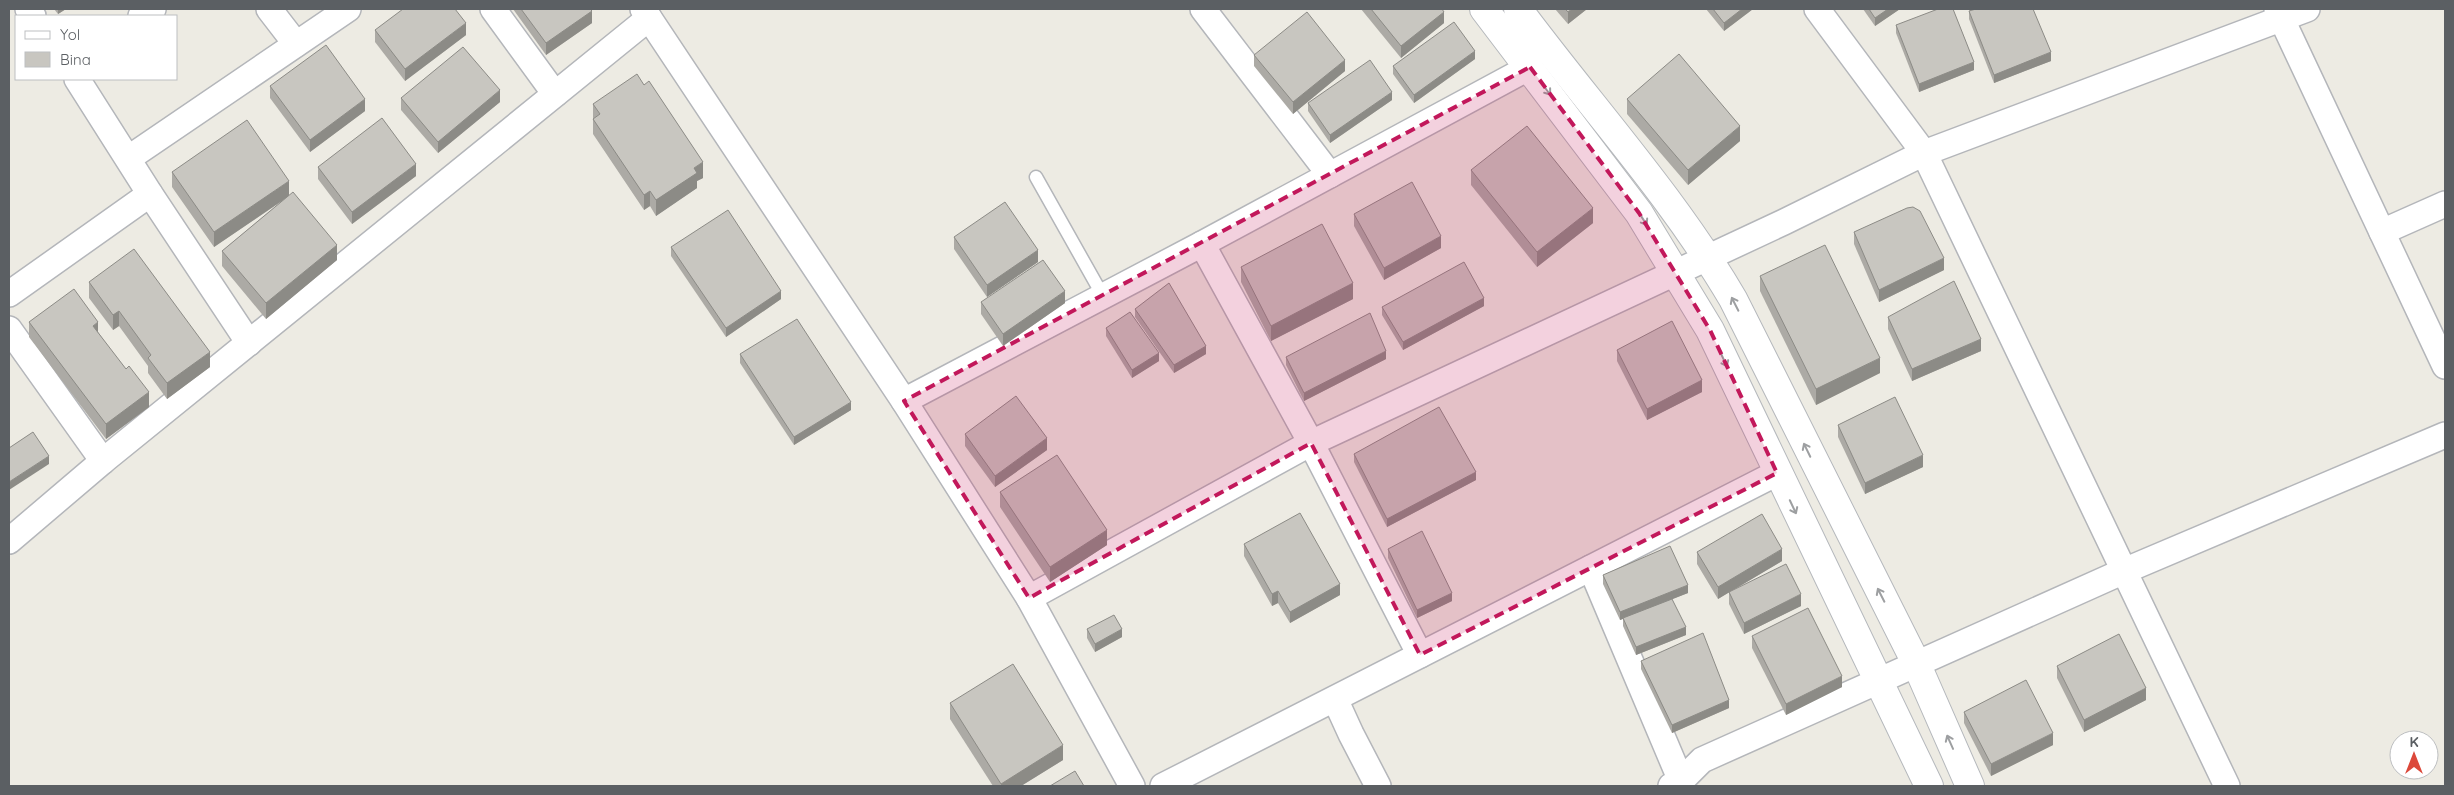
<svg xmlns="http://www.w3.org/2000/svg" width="2454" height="795" viewBox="0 0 2454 795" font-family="Quicksand,sans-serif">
<rect width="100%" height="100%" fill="#edebe3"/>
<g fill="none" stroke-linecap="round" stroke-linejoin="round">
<defs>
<path id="lane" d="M1036 177 1103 296"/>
<g id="street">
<path d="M28 9 33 16"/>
<path d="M269 9 296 44"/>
<path d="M493 9 555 94"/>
<path d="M643 9 904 401 1029 598 1132 786"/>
<path d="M1203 9 1330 175"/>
<path d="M1817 9 1924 153 2227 786"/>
<path d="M2277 9 2445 366"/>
<path d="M141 16 153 9"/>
<path d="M77 79 150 194 249 343"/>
<path d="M129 158 348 9"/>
<path d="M2382 232 2445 204"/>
<path d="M1202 244 1311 443 1420 655"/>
<path d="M9 294 150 194"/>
<path d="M9 329 103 461"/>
<path d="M904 401 1202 244 1530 67"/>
<path d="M9 541 103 461 649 18"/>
<path d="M1591 568 1681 781"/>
<path d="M1029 598 1311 443 1784 222 1924 153 2307 9"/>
<path d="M1335 699 1351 734 1378 786"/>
<path d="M1163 786 1777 473"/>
<path d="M1671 786 1681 781 1702 760 2124 571 2445 435"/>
</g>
<g id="secondary">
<path d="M1484 9 1639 213 1710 330 1929 786"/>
<path d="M1518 9C1590 106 1672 195 1733 299L1916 663 1970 786"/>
</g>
</defs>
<use href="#lane" stroke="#b4b6ba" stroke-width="15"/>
<use href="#street" stroke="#b4b6ba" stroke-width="28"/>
<use href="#secondary" stroke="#b5b8bc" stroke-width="30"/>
<use href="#lane" stroke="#fff" stroke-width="12"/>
<use href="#street" stroke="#fff" stroke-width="25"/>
<use href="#secondary" stroke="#fff" stroke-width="28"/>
</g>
<g fill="#acaaa5">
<path d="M54 9H66L58 14Z"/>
<path d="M513 9H590L592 23 546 55Z"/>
<path d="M1361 9H1442L1444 23 1401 58Z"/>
<path d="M1555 9H1587L1568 24Z"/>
<path d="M1706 9H1753L1724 31Z"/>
<path d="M1863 9H1900L1875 26Z"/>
<path d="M1969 11 2051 61 1994 83 1969 19Z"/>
<path d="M1896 25 1974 70 1919 92 1896 33Z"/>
<path d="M375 30 466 35 405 81 375 42Z"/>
<path d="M1254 55 1345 71 1293 114 1254 66Z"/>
<path d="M1475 59 1414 103 1393 74V66Z"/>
<path d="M270 86 365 111 310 152 270 98Z"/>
<path d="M401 98 500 102 438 153 401 110Z"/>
<path d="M1627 99 1740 141 1688 185 1627 114Z"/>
<path d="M1392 100 1330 143 1308 111V103Z"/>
<path d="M593 104 703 178 697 181V188L656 216 650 206 644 210 593 134Z"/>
<path d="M318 167 416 176 352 224 318 179Z"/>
<path d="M1471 170 1593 223 1537 267 1471 185Z"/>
<path d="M172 172 289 195 337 260 266 319 222 266V251L282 201 214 247 172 187Z"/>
<path d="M1354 214 1441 248 1384 280 1354 226Z"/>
<path d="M1854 232 1944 270 1879 302 1854 244Z"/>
<path d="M954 237 1038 262 987 297 954 249Z"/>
<path d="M671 247 781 299 726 337 671 256Z"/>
<path d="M1241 267 1353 299 1271 341 1241 282Z"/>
<path d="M1760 276 1880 373 1816 405 1760 291Z"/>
<path d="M89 282 210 367 167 399 148 373V366L119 326 113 330 89 298Z"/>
<path d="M981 302 1065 303 1003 346 981 314Z"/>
<path d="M1484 306 1403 350 1382 315V307Z"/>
<path d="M1135 309 1206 354 1174 373 1135 317Z"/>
<path d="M1888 317 1981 351 1912 381 1888 329Z"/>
<path d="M29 322 98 332 149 407 106 439 29 337Z"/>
<path d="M1106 328 1159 361 1132 378 1106 336Z"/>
<path d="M1617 350 1702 392 1647 420 1617 361Z"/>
<path d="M740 354 851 410 794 445 740 363Z"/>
<path d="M1286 357 1386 359 1304 401 1286 365Z"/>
<path d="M1838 425 1923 467 1865 494 1838 437Z"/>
<path d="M965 434 1047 450 995 487 965 446Z"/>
<path d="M1354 454 1476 480 1387 527 1354 462Z"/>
<path d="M1000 492 1107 545 1050 582 1000 507Z"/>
<path d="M1244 544 1340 595 1290 623 1278 603 1272 606 1244 556Z"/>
<path d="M1388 549 1452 601 1417 618 1388 558Z"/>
<path d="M1697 552 1782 561 1730 592 1801 606 1744 634 1729 604V592L1718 599 1697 564Z"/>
<path d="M1603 575 1688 593 1672 599 1686 635 1636 655 1623 626V619L1620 620 1603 584Z"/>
<path d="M1087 629 1122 637 1095 652 1087 638Z"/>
<path d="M1752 636 1842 687 1786 715 1752 648Z"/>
<path d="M1641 661 1729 708 1672 733 1641 669Z"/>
<path d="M2057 666 2146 700 2084 732 2057 678Z"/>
<path d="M950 703 1063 760 1021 786H993L950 719Z"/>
<path d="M1964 712 2053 745 1991 776 1964 723Z"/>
</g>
<g fill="#8c8b86">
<path d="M58 9H66L58 14Z"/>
<path d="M1572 9H1587L1568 24V12Z"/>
<path d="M1742 9H1753L1724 31V23Z"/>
<path d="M1888 9H1900L1875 26V18Z"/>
<path d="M592 11V23L546 55V43Z"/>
<path d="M1444 12V23L1401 58V46Z"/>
<path d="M466 23V35L405 81V69Z"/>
<path d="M1475 51V59L1414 103V95Z"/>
<path d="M2051 52V61L1994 83V75Z"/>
<path d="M1345 60V71L1293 114V102Z"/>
<path d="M1974 62V70L1919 92V84Z"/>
<path d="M500 90V102L438 153V142Z"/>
<path d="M1392 92V100L1330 143V135Z"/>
<path d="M365 99V111L310 152V140Z"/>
<path d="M1740 126V141L1688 185V170Z"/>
<path d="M703 162V178L697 181V188L656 216V200L694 168Z"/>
<path d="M416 164V176L352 224V212Z"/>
<path d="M289 181V196L214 247V232Z"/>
<path d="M650 191V206L644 210V195Z"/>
<path d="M1593 208V223L1537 267V252Z"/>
<path d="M1441 236V248L1384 280V268Z"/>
<path d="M337 245V260L266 319V303Z"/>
<path d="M1038 250V262L987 297V285Z"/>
<path d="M1944 258V270L1879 302V290Z"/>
<path d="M1353 283V299L1271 341V326Z"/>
<path d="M781 291V299L726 337V328Z"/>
<path d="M1065 291V303L1003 346V334Z"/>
<path d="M1484 298V306L1403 350V342Z"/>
<path d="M119 311V326L113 330V315Z"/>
<path d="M98 322V337L93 326Z"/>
<path d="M1981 339V351L1912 381V369Z"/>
<path d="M1206 346V354L1174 373V365Z"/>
<path d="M1386 351V359L1304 401V393Z"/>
<path d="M210 352V367L167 399V383Z"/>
<path d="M1159 353V361L1132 378V370Z"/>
<path d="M1880 358V373L1816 405V389Z"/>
<path d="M1702 380V392L1647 420V409Z"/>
<path d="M149 392V407L106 439V424Z"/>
<path d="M851 402V410L794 445V437Z"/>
<path d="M1047 438V450L995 487V476Z"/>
<path d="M1923 455V467L1865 494V483Z"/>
<path d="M49 456V464L9 490V482Z"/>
<path d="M1476 472V480L1387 527V519Z"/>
<path d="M1107 530V545L1050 582V567Z"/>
<path d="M1782 549V561L1718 599V587Z"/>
<path d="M1340 584V595L1290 623V612Z"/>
<path d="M1688 585V593L1620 620V612Z"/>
<path d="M1278 591V603L1272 606V594Z"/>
<path d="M1452 593V601L1417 618V610Z"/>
<path d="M1801 594V606L1744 634V623Z"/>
<path d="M1686 627V635L1636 655V647Z"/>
<path d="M1122 629V637L1095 652V644Z"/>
<path d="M1842 676V687L1786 715V704Z"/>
<path d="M2146 688V700L2084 732V720Z"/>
<path d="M1729 700V708L1672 733V725Z"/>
<path d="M2053 733V745L1991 776V764Z"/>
<path d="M1063 745V760L1021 786H1001V784Z"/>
</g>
<g fill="#c8c6c0" stroke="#8c8b86">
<path d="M403 9H455L466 23 405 69 375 30Z"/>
<path d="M521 9H590L592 11 546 43Z"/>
<path d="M1371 9H1442L1444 12 1401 46Z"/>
<path d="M1565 9H1572L1568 12Z"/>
<path d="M1713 9H1742L1724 23Z"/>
<path d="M1869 9H1888L1875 18Z"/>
<path d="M1938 9H1953L1974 62 1919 84 1896 25Z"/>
<path d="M1976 9H2033L2051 52 1994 75 1969 11Z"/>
<path d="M1307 12 1345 60 1293 102 1254 55Z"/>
<path d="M1454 22 1475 51 1414 95 1393 66Z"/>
<path d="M326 45 365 99 310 140 270 86Z"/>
<path d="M463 47 500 90 438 142 401 98Z"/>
<path d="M1679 54 1740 126 1688 170 1627 99Z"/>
<path d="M1370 60 1392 92 1330 135 1308 103Z"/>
<path d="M637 74 644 85 649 81 703 162 694 168 697 173 656 200 650 191 644 195 593 119 600 114 593 104Z"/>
<path d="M382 118 416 164 352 212 318 167Z"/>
<path d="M247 120 289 181 214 232 172 172Z"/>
<path d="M1527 126 1593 208 1537 252 1471 170Z"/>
<path d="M1412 182 1441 236 1384 268 1354 214Z"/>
<path d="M293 192 337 245 266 303 222 251Z"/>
<path d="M1005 202 1038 250 987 285 954 237Z"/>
<path d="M1913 207 1920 211 1944 258 1879 290 1854 232 1907 208Z"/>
<path d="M728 210 781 291 726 328 671 247Z"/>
<path d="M1322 224 1353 283 1271 326 1241 267Z"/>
<path d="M1825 245 1880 358 1816 389 1760 276Z"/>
<path d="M134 249 210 352 167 383 148 358 151 355 119 311 113 315 89 282Z"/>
<path d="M1043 260 1065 291 1003 334 981 302Z"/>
<path d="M1464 262 1484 298 1403 342 1382 307Z"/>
<path d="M1954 281 1981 339 1912 369 1888 317Z"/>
<path d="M1169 283 1206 346 1174 365 1135 309Z"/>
<path d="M74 289 98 322 93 326 126 369 129 366 149 392 106 424 29 322Z"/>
<path d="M1130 312 1159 353 1132 370 1106 328Z"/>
<path d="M1370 313 1386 351 1304 393 1286 357Z"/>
<path d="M797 319 851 402 794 437 740 354Z"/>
<path d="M1672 321 1702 380 1647 409 1617 350Z"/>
<path d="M1016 396 1047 438 995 476 965 434Z"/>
<path d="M1895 397 1923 455 1865 483 1838 425Z"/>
<path d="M1439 407 1476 472 1387 519 1354 454Z"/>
<path d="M33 432 49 456 9 482V448Z"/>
<path d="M1057 455 1107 530 1050 567 1000 492Z"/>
<path d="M1300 513 1340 584 1290 612 1278 591 1272 594 1244 544Z"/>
<path d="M1762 514 1782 549 1718 587 1697 552Z"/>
<path d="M1422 531 1452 593 1417 610 1388 549Z"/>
<path d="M1670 546 1688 585 1620 612 1603 575Z"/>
<path d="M1786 564 1801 594 1744 623 1729 592Z"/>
<path d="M1672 599 1686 627 1636 647 1623 618Z"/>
<path d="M1808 608 1842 676 1786 704 1752 636Z"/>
<path d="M1114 615 1122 629 1095 644 1087 629Z"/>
<path d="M1703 633 1729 700 1672 725 1641 661Z"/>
<path d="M2119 634 2146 688 2084 720 2057 666Z"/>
<path d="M1013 664 1063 745 1001 784 950 703Z"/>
<path d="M2026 680 2053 733 1991 764 1964 712Z"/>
<path d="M1075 771 1084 786H1050Z"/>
</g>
<defs><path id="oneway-shaft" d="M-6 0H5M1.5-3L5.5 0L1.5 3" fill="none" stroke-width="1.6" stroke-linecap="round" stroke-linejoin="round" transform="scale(1.25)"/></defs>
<g stroke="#9d9fa1">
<use href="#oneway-shaft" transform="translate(1546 89) rotate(53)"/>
<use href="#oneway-shaft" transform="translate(1643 219) rotate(58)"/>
<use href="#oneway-shaft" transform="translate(1735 304) rotate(-117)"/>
<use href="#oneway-shaft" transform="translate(1724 360) rotate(65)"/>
<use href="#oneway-shaft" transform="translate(1807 450) rotate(-116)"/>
<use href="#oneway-shaft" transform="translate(1793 507) rotate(65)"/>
<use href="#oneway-shaft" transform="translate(1881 595) rotate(-117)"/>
<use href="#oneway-shaft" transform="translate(1950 742) rotate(-114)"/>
</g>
<path fill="#c2185b" fill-opacity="0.2" stroke="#c2185b" stroke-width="4" stroke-dasharray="10 6" stroke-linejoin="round" d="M1530 67 1639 213 1710 330 1777 473 1420 655 1311 443 1029 598 904 401Z"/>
<rect width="2454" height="795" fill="none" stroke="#5b5f63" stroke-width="20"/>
<rect x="15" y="15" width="162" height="65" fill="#ffffff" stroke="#bdbfc1"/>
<rect x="25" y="31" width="25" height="8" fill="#ffffff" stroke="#bdbfc1"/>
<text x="60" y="40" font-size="15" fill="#5b5f63">Yol</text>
<rect x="25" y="52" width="25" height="15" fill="#c8c6c0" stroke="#bdbfc1"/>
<text x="60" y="65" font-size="15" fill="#5b5f63">Bina</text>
<g transform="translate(2414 755)"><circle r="24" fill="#ffffff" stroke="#bdbfc1"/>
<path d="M0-4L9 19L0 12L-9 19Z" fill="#dc483a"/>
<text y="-8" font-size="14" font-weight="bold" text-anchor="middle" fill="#5b5f63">K</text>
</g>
</svg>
